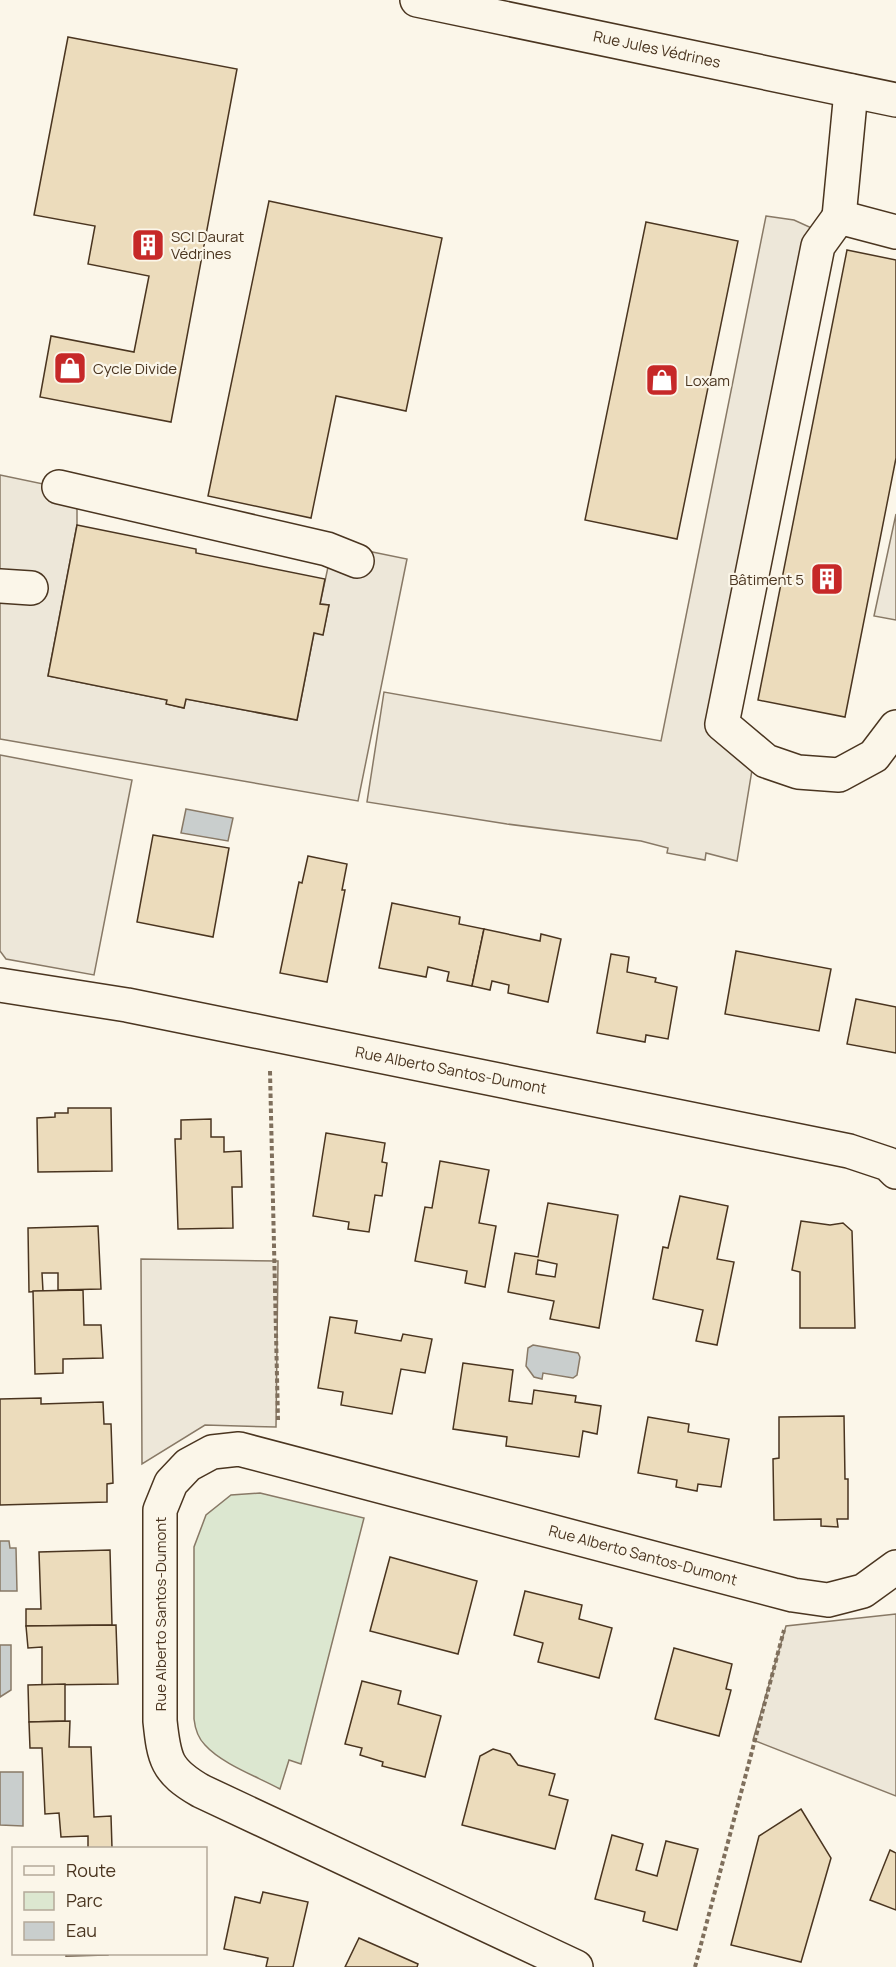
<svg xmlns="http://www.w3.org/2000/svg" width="896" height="1967" viewBox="0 0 896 1967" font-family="Manrope,sans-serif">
<rect width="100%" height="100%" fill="#fbf6e9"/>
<path fill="#dce7d0" stroke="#887966" stroke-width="1.5" d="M260 1493 364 1518 301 1764 289 1760 280 1789C258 1777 222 1764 205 1745 198 1738 195 1728 194 1719V1547L206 1515 231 1495Z"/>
<g fill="#ede7d9" stroke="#887966" stroke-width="1.5">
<path d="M766 216 794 220 838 240 826 257 739 711 752 770 737 861 706 853 705 860 667 853 668 848 641 841 507 824 367 802 384 692 661 741Z"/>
<path d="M0 475 77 491V525L48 676 167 700V704L184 708 186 699 297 720 314 633 323 634 329 605 320 604 333 544 407 559 358 801 0 739Z"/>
<path d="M896 514V620L874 616Z"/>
<path d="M0 755 132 780 94 975 6 959 0 951Z"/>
<path d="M141 1259 278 1261 276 1427 205 1425 142 1464Z"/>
<path d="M896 1614V1796L753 1740 786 1626Z"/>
</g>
<g fill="#c9cecd" stroke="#887966" stroke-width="1.5">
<path d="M186 809 233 818 228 841 181 833Z"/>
<path d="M533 1345 578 1353 580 1357 577 1375 573 1378 543 1373 542 1379 534 1377 526 1366 528 1348Z"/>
<path d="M0 1541H9L10 1548H16L17 1591H0Z"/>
<path d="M0 1645H11V1690L0 1697Z"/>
<path d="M0 1772H23V1826L0 1825Z"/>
</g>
<g fill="#ecdcbc" stroke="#4a3520" stroke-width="1.5" fill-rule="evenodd">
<path d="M68 37 237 69 171 422 40 397 51 336 134 352 149 276 88 264 95 226 34 215Z"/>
<path d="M269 201 442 238 406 411 336 396 311 518 208 496Z"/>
<path d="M646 222 738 241 677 539 585 520Z"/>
<path d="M847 250 896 260V458L845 717 758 700Z"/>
<path d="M77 525 196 549V553L325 579 320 604 329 605 323 635 314 633 297 720 186 699 184 708 166 704 167 700 48 676Z"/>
<path d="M153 835 229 848 213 937 137 922Z"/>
<path d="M308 856 347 864 342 890H345L327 982 280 973 299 882 302 883Z"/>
<path d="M392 903 460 917 459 924 484 929 472 986 447 981 449 972 428 967 426 977 379 968Z"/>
<path d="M484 929 540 941 541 934 561 939 548 1002 508 993 509 985 492 981 490 990 472 986Z"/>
<path d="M736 951 831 969 819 1031 725 1014Z"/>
<path d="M611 954 629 957 627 972 656 978 655 982 677 987 668 1039 646 1035 645 1042 597 1033Z"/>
<path d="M856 999 896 1007V1053L847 1044Z"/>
<path d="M68 1108H111L112 1171 38 1172 37 1118 55 1117V1113H68Z"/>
<path d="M211 1119V1137H224V1152L241 1151 242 1187H232L233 1228 178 1229 175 1139H181V1120Z"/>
<path d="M326 1133 385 1143 382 1162 387 1163 382 1196 375 1195 369 1232 348 1229 349 1222 313 1216Z"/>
<path d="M440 1161 489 1170 479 1223 496 1226 485 1287 465 1283 467 1271 415 1261 425 1207 432 1208Z"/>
<path d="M680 1196 728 1206 717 1259 734 1262 717 1345 696 1341 703 1310 653 1299 663 1247 668 1248Z"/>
<path d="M548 1203 618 1215 599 1328 550 1319 554 1301 508 1292 515 1253 538 1257ZM538 1260 557 1264 555 1277 536 1274Z"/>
<path d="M801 1221 830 1225 843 1223 852 1231 855 1328H800V1272L792 1270Z"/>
<path d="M98 1226 101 1289 58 1290V1273H42L43 1291 29 1292 28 1228Z"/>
<path d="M83 1290 84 1325H101L103 1358 63 1359V1373L35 1374 33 1291Z"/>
<path d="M330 1317 357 1321 355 1333 401 1341 403 1334 432 1339 425 1373 401 1369 392 1414 341 1405 343 1392 318 1388Z"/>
<path d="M463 1363 513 1370 509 1401 532 1404 534 1390 576 1396 575 1402 601 1406 597 1434 583 1431 579 1457 506 1446 507 1437 453 1429Z"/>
<path d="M41 1398V1404L103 1402 104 1424H111L113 1483 107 1484V1502L0 1505V1399Z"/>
<path d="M844 1416 845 1479H848V1519H837L838 1527 821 1526V1519L774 1520 773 1459 779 1458V1417Z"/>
<path d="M648 1417 689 1424 688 1432 729 1439 721 1487 698 1484 697 1491 676 1487 677 1480 638 1473Z"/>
<path d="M110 1550 112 1625 26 1626V1609H41L39 1552Z"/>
<path d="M390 1557 477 1581 458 1654 370 1631Z"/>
<path d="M525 1591 582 1605 579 1619 612 1628 599 1678 538 1662 543 1643 514 1635Z"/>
<path d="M116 1625 118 1684 42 1685V1647L28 1648 26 1626Z"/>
<path d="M674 1648 732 1664 726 1689 731 1690 719 1736 655 1719Z"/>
<path d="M362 1681 401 1691 398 1704 441 1716 425 1777 382 1766 383 1762 360 1755 362 1748 345 1744Z"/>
<path d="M65 1684V1721L29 1722 28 1685Z"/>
<path d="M70 1721 69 1747H91L94 1817 111 1816 112 1848H88V1836L61 1837 59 1813 45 1814 42 1748H30L29 1722Z"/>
<path d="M493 1749 510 1754 518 1765 555 1774 549 1795 568 1800 555 1849 462 1825 480 1756Z"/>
<path d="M801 1809 831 1858 801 1962 731 1945 759 1836Z"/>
<path d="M612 1835 643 1844 636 1870 657 1876 666 1841 698 1849 677 1930 643 1921 645 1912 595 1899Z"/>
<path d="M890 1850 896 1853V1910L870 1900Z"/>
<path d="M263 1892 308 1902 293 1967H266L268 1958 224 1949 235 1897 260 1903Z"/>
<path d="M359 1938 418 1964 417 1967H345Z"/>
<path d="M66 1954H108V1955L66 1956Z"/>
</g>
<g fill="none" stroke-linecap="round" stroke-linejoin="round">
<defs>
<g id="minor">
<path d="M417 0 896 100"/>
<path d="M839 217 851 91"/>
<path d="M896 232 839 217 818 246 722 724 766 761 798 772 839 775 874 756 896 727"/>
<path d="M59 487 327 549 357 561"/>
<path d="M0 586 31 588"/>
<path d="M0 985 127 1005 849 1151 888 1164 896 1172"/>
<path d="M576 1967 201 1791C166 1771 164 1759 160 1721V1510L171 1483 188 1465 212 1452 239 1449 793 1595 828 1600 863 1591 896 1567"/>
</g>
</defs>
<use href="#minor" stroke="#4a3520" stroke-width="36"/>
<g stroke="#7f6f5c" stroke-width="4" stroke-dasharray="4.5 3" stroke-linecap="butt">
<path d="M270 1071 278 1420"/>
<path d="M695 1967 784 1630"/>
</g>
<use href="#minor" stroke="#fbf6e9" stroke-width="33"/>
</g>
<defs>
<symbol id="building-square" viewBox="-11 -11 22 22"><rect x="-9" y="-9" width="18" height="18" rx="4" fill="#c62828" stroke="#fbf6e9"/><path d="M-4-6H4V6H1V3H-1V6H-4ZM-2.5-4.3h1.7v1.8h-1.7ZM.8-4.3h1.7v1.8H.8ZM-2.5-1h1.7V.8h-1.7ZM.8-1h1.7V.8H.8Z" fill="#fff"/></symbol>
<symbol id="shop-square" viewBox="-11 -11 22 22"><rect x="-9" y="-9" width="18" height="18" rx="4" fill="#c62828" stroke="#fbf6e9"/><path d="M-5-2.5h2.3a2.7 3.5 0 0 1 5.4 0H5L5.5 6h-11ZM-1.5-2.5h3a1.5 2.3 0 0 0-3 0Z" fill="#fff"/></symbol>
</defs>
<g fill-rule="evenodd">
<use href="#building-square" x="129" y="226" width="38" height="38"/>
<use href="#shop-square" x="51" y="349" width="38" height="38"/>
<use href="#shop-square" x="643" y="361" width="38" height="38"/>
<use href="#building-square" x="808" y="560" width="38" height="38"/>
</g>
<g text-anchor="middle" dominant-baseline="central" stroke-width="4.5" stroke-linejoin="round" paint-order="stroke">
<g font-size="15" fill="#4a3520" stroke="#fbf6e9">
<text transform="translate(657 49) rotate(12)">Rue Jules Védrines</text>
<text transform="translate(451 1070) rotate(11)">Rue Alberto Santos-Dumont</text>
<text transform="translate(643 1555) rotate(15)">Rue Alberto Santos-Dumont</text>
<text transform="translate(160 1614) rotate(-90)">Rue Alberto Santos-Dumont</text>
</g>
<g font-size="15" fill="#4a3520" stroke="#fbf6e9" text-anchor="start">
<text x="171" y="236">SCI Daurat<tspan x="171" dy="17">Védrines</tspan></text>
<text x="93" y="368">Cycle Divide</text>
<text x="685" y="380">Loxam</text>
<text x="804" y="579" text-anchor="end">Bâtiment 5</text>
</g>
</g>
<rect x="12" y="1847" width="195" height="108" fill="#fbf6e9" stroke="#b4a999" stroke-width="1.5"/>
<rect x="24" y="1866" width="30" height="9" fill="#fbf6e9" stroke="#b4a999" stroke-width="1.5"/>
<text x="66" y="1877" font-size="18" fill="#4a3520">Route</text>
<rect x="24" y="1892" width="30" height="18" fill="#dce7d0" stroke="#b4a999" stroke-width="1.5"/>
<text x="66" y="1907" font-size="18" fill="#4a3520">Parc</text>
<rect x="24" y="1922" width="30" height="18" fill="#c9cecd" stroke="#b4a999" stroke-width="1.5"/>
<text x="66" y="1937" font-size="18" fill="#4a3520">Eau</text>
</svg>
